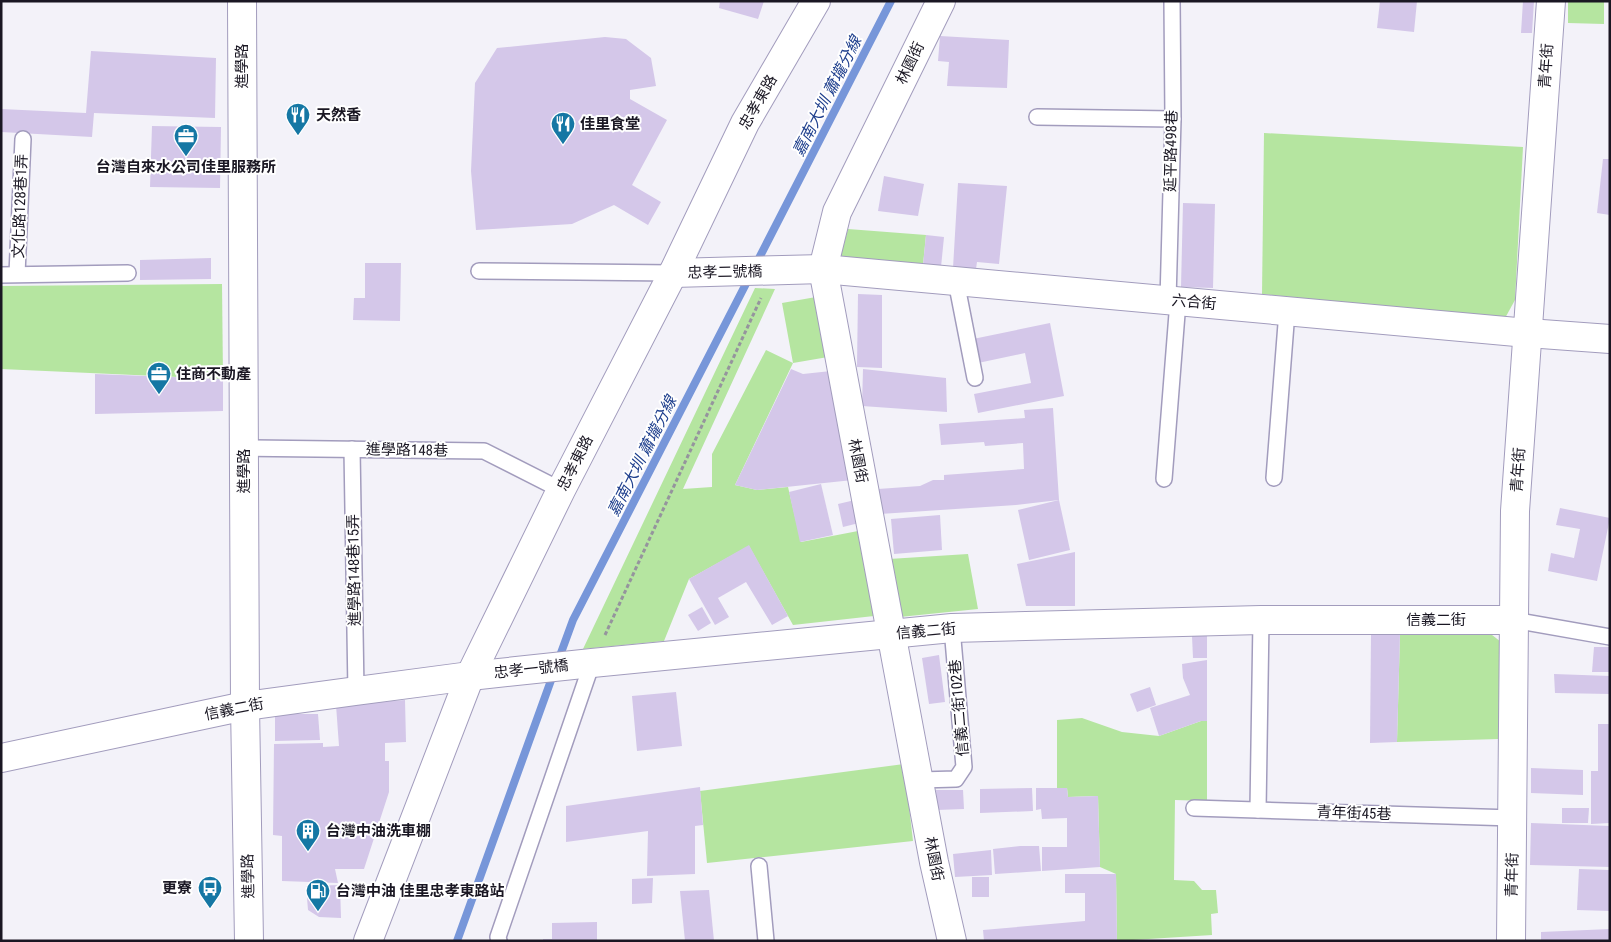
<svg xmlns="http://www.w3.org/2000/svg" width="1611" height="942" viewBox="0 0 1611 942" font-family="'Roboto Condensed','Noto Sans TC',sans-serif">
<rect width="100%" height="100%" fill="#f3f2f9"/>
<g fill="#b5e5a0">
<path d="M1568 1H1604V24L1568 23Z"/>
<path d="M1264 133 1523 147 1515 300 1504 320 1262 294Z"/>
<path d="M848 229 926 235 923 265 840 259Z"/>
<path d="M222 284 223 379 1 369V286Z"/>
<path d="M755 288 775 289 683 489 712 487V454L766 350 793 363 782 303 816 297 828 357 793 363 735 485 757 490 788 487 801 542 858 531 874 616 793 625 749 546 689 579 664 641 583 649Z"/>
<path d="M968 554 978 609 900 617 889 559Z"/>
<path d="M1487 631 1501 642 1499 739 1397 742 1400 634Z"/>
<path d="M1082 718 1122 732 1159 736 1201 721H1207V801L1175 800 1174 880 1194 881 1202 890H1216L1218 913 1211 914 1212 935 1117 941 1116 874 1100 867 1098 796 1068 797 1067 788H1057V720Z"/>
<path d="M904 764 913 841 707 863 700 791Z"/>
</g>
<g fill="none" stroke-linecap="round" stroke-linejoin="round">
<g stroke="#7796d9" stroke-width="8">
<path d="M755 266 891 1"/>
<path d="M558 661 573 620 750 276"/>
<path d="M457 941 554 672"/>
</g>
</g>
<g fill="#d4c7e9">
<path d="M720 1H764L758 19 719 8Z"/>
<path d="M1380 1H1417L1414 32 1377 28Z"/>
<path d="M1523 1H1534L1532 33H1521Z"/>
<path d="M940 36 1009 40 1007 88 947 86 949 62 938 61Z"/>
<path d="M605 37 626 39 651 58 656 86 630 90V99L667 120 632 185 661 202 648 225 614 205 572 224 476 230 471 171 475 83 497 48Z"/>
<path d="M91 51 216 58 215 118 94 113 92 137 1 132V109L86 113Z"/>
<path d="M152 126 221 127 220 188 150 187Z"/>
<path d="M1603 159H1610V215L1597 213Z"/>
<path d="M884 176 924 184 918 216 878 211Z"/>
<path d="M958 183 1007 186 999 264 977 262 976 269 953 268Z"/>
<path d="M1183 203 1215 204 1213 288 1181 287Z"/>
<path d="M926 235 944 237 941 267 923 265Z"/>
<path d="M211 258V279L140 280V260Z"/>
<path d="M365 263H401L400 321 353 320 354 298H365Z"/>
<path d="M858 294 882 295V368L857 367Z"/>
<path d="M1050 323 1064 396 978 413 974 394 1031 383 1025 353 978 363 973 339Z"/>
<path d="M791 369 803 374 831 371 853 480 757 490 735 485Z"/>
<path d="M863 369 946 378 947 412 862 406Z"/>
<path d="M95 374 223 379V411L95 414Z"/>
<path d="M1053 408 1059 500 1070 550 1029 560 1018 510 1059 500 1016 505 880 514 878 489 920 486 933 480H944V475L1024 469 1023 443 985 446 984 442 941 445 939 424 1025 418 1024 410Z"/>
<path d="M821 484 833 535 800 542 789 492Z"/>
<path d="M855 500 859 523 843 527 838 504Z"/>
<path d="M1560 508 1610 518 1597 581 1548 571 1551 553 1574 558 1580 529 1556 525Z"/>
<path d="M940 515 942 550 894 554 891 519Z"/>
<path d="M749 545 788 616 772 625 746 582 718 598 729 617 715 625 689 579Z"/>
<path d="M1075 552V606H1026L1017 564Z"/>
<path d="M702 607 711 623 698 631 688 615Z"/>
<path d="M1400 634 1397 742 1370 743 1371 635Z"/>
<path d="M1192 636H1207V658H1193Z"/>
<path d="M1594 647H1610V672H1592Z"/>
<path d="M939 655 945 702 929 704 922 658Z"/>
<path d="M1207 660V721H1201L1159 736 1150 708 1190 695 1183 678 1182 664Z"/>
<path d="M1554 674 1610 676V694L1555 693Z"/>
<path d="M1150 687 1156 705 1137 712 1130 694Z"/>
<path d="M676 692 682 746 637 751 632 696Z"/>
<path d="M405 700 406 742 385 743V761H389V792L364 869H335L338 883 282 881V836L273 835 274 744 323 743V747L339 746 336 705Z"/>
<path d="M275 714H318L320 740 275 741Z"/>
<path d="M1598 724H1610V823L1591 824V771H1598Z"/>
<path d="M1531 768 1583 770V795L1531 793Z"/>
<path d="M700 787 703 825 695 826V874L647 876 648 831 566 842V806Z"/>
<path d="M1032 788 1033 811 980 813V789Z"/>
<path d="M1036 788H1067L1068 797 1098 796 1100 867 1042 871V847H1067V818L1042 819 1041 809 1036 810Z"/>
<path d="M936 790H963L964 809 937 810Z"/>
<path d="M1562 808H1589L1588 823H1562Z"/>
<path d="M1531 823 1610 826V867L1530 865Z"/>
<path d="M1020 846H1039L1041 871 995 874 993 849Z"/>
<path d="M991 850 992 875 955 877 953 854Z"/>
<path d="M1579 869 1610 870V911L1577 910Z"/>
<path d="M1065 874H1116L1117 941H984L983 930 1085 921V893H1065Z"/>
<rect x="972" y="877" width="17" height="20"/>
<path d="M653 878 652 903 632 904V879Z"/>
<path d="M340 885 341 918 319 917 308 910 306 886Z"/>
<path d="M709 890 714 941H685L680 891Z"/>
<path d="M597 922V941H543V939H552V923Z"/>
<path d="M1610 929V941H1541V932Z"/>
</g>
<g fill="none" stroke-linecap="round" stroke-linejoin="round">
<defs>
<g id="service">
<path d="M1037 117 1173 119"/>
<path d="M479 271 673 273"/>
<path d="M17 274 23 139"/>
<path d="M1 275 128 273"/>
<path d="M956 281 975 378"/>
<path d="M1168 300 1173 119 1172 1"/>
<path d="M244 448 484 451 561 490"/>
<path d="M352 449 356 691"/>
<path d="M1274 478 1287 311"/>
<path d="M1164 479 1178 301"/>
<path d="M1514 620 1610 637"/>
<path d="M920 780 956 779 964 767 952 628"/>
<path d="M1194 808 1513 818"/>
<path d="M1258 810 1261 620"/>
<path d="M759 866 766 941"/>
<path d="M499 941 498 937 592 663"/>
</g>
<g id="minor">
<path d="M242 1 245 706 249 941"/>
<path d="M941 1 837 212 823 269 934 862 952 941"/>
<path d="M673 273 823 269 1528 333 1610 339"/>
<path d="M1 758 245 706 356 691 470 676 592 663 952 628 1261 620H1514"/>
<path d="M368 941 470 676 561 490 673 273 745 123 816 1"/>
<path d="M1511 941 1515 511 1551 1"/>
</g>
</defs>
<use href="#service" stroke="#a29cbd" stroke-width="18"/>
<use href="#minor" stroke="#a29cbd" stroke-width="30"/>
<path stroke="#95949d" stroke-width="3" stroke-dasharray="4 2.5" stroke-linecap="butt" d="M605 635 761 298"/>
<use href="#service" stroke="#fff" stroke-width="15"/>
<use href="#minor" stroke="#fff" stroke-width="28"/>
</g>
<defs>
<symbol id="restaurant-pin" viewBox="-11 -11 22 30"><path d="M0 17L-7.5 6A9.5 9.5 0 1 1 7.5 6Z" fill="#1577a4" stroke="#fff"/><path d="M-5-6h1v4h1v-4h1v4h1v-4h1v5L-1.5 .5V6h-2V.5L-5-1ZM5-6V6H3V1.5H1.5Q1.5-4 5-6Z" fill="#fff"/></symbol>
<symbol id="office-pin" viewBox="-11 -11 22 30"><path d="M0 17L-7.5 6A9.5 9.5 0 1 1 7.5 6Z" fill="#1577a4" stroke="#fff"/><path d="M-6-3h4V-5.5h4V-3h4V5H-6ZM-1-4.5V-3h2v-1.5ZM-6 0V1H6V0Z" fill="#fff"/></symbol>
<symbol id="building-pin" viewBox="-11 -11 22 30"><path d="M0 17L-7.5 6A9.5 9.5 0 1 1 7.5 6Z" fill="#1577a4" stroke="#fff"/><path d="M-4-6H4V6H1V3H-1V6H-4ZM-2.5-4.3h1.7v1.8h-1.7ZM.8-4.3h1.7v1.8H.8ZM-2.5-1h1.7V.8h-1.7ZM.8-1h1.7V.8H.8Z" fill="#fff"/></symbol>
<symbol id="bus-pin" viewBox="-11 -11 22 30"><path d="M0 17L-7.5 6A9.5 9.5 0 1 1 7.5 6Z" fill="#1577a4" stroke="#fff"/><path d="M-5-6H5V4H4V6H2V4H-2V6H-4V4H-5ZM-3.5-4V0h7V-4ZM-3.5 1.2v1.5H-2V1.2ZM2 1.2v1.5H3.5V1.2Z" fill="#fff"/></symbol>
<symbol id="fuel-pin" viewBox="-11 -11 22 30"><path d="M0 17L-7.5 6A9.5 9.5 0 1 1 7.5 6Z" fill="#1577a4" stroke="#fff"/><path d="M-5.5-6h7V0h2V4h1.3V-2.5L3-4.5l.8-.8L6-3V5H2.5V1h-1V6h-7ZM-4.2-4.7v3.2H.2V-4.7Z" fill="#fff"/></symbol>
</defs>
<g fill-rule="evenodd">
<use href="#restaurant-pin" x="284" y="101" width="28" height="38"/>
<use href="#restaurant-pin" x="549" y="110" width="28" height="38"/>
<use href="#office-pin" x="172" y="122" width="28" height="38"/>
<use href="#office-pin" x="145" y="360" width="28" height="38"/>
<use href="#building-pin" x="294" y="817" width="28" height="38"/>
<use href="#bus-pin" x="196" y="874" width="28" height="38"/>
<use href="#fuel-pin" x="304" y="877" width="28" height="38"/>
</g>
<g text-anchor="middle" dominant-baseline="central" stroke-width="4" stroke-linejoin="round" paint-order="stroke">
<g font-size="15" fill="#1a1723" stroke="#fff">
<text transform="translate(910 63) rotate(-64)">林園街</text>
<text transform="translate(242 66) rotate(-90)">進學路</text>
<text transform="translate(1546 66) rotate(-86)">青年街</text>
<text transform="translate(758 102) rotate(-60)">忠孝東路</text>
<text transform="translate(1171 151) rotate(-89)">延平路498巷</text>
<text transform="translate(20 206) rotate(-88)">文化路128巷1弄</text>
<text transform="translate(725 272) rotate(-1)">忠孝二號橋</text>
<text transform="translate(1194 302) rotate(5)">六合街</text>
<text transform="translate(407 450) rotate(1)">進學路148巷</text>
<text transform="translate(858 461) rotate(79)">林園街</text>
<text transform="translate(575 463) rotate(-63)">忠孝東路</text>
<text transform="translate(1518 470) rotate(-86)">青年街</text>
<text transform="translate(244 471) rotate(-90)">進學路</text>
<text transform="translate(354 570) rotate(-91)">進學路148巷15弄</text>
<text x="1436" y="620">信義二街</text>
<text transform="translate(926 631) rotate(-5)">信義二街</text>
<text transform="translate(531 669) rotate(-6)">忠孝一號橋</text>
<text transform="translate(959 708) rotate(-95)">信義二街102巷</text>
<text transform="translate(234 709) rotate(-11)">信義二街</text>
<text transform="translate(1354 813) rotate(2)">青年街45巷</text>
<text transform="translate(934 859) rotate(79)">林園街</text>
<text transform="translate(1512 875) rotate(-89)">青年街</text>
<text transform="translate(248 876) rotate(-91)">進學路</text>
</g>
<g font-size="15" font-weight="bold" fill="#1a1723" stroke="#fff" text-anchor="start">
<text x="316" y="115">天然香</text>
<text x="580" y="124">佳里食堂</text>
<text x="186" y="167" text-anchor="middle">台灣自來水公司佳里服務所</text>
<text x="176" y="374">住商不動產</text>
<text x="326" y="831">台灣中油洗車棚</text>
<text x="192" y="888" text-anchor="end">更寮</text>
<text x="336" y="891">台灣中油 佳里忠孝東路站</text>
</g>
<g font-size="16" font-style="italic" fill="#20408e" stroke="#fff">
<text transform="translate(827 96) rotate(-63)">嘉南大圳 蕭壠分線</text>
<text transform="translate(642 456) rotate(-63)">嘉南大圳 蕭壠分線</text>
</g>
</g>
<rect width="1611" height="942" fill="none" stroke="#1a1723" stroke-width="5"/>
</svg>
